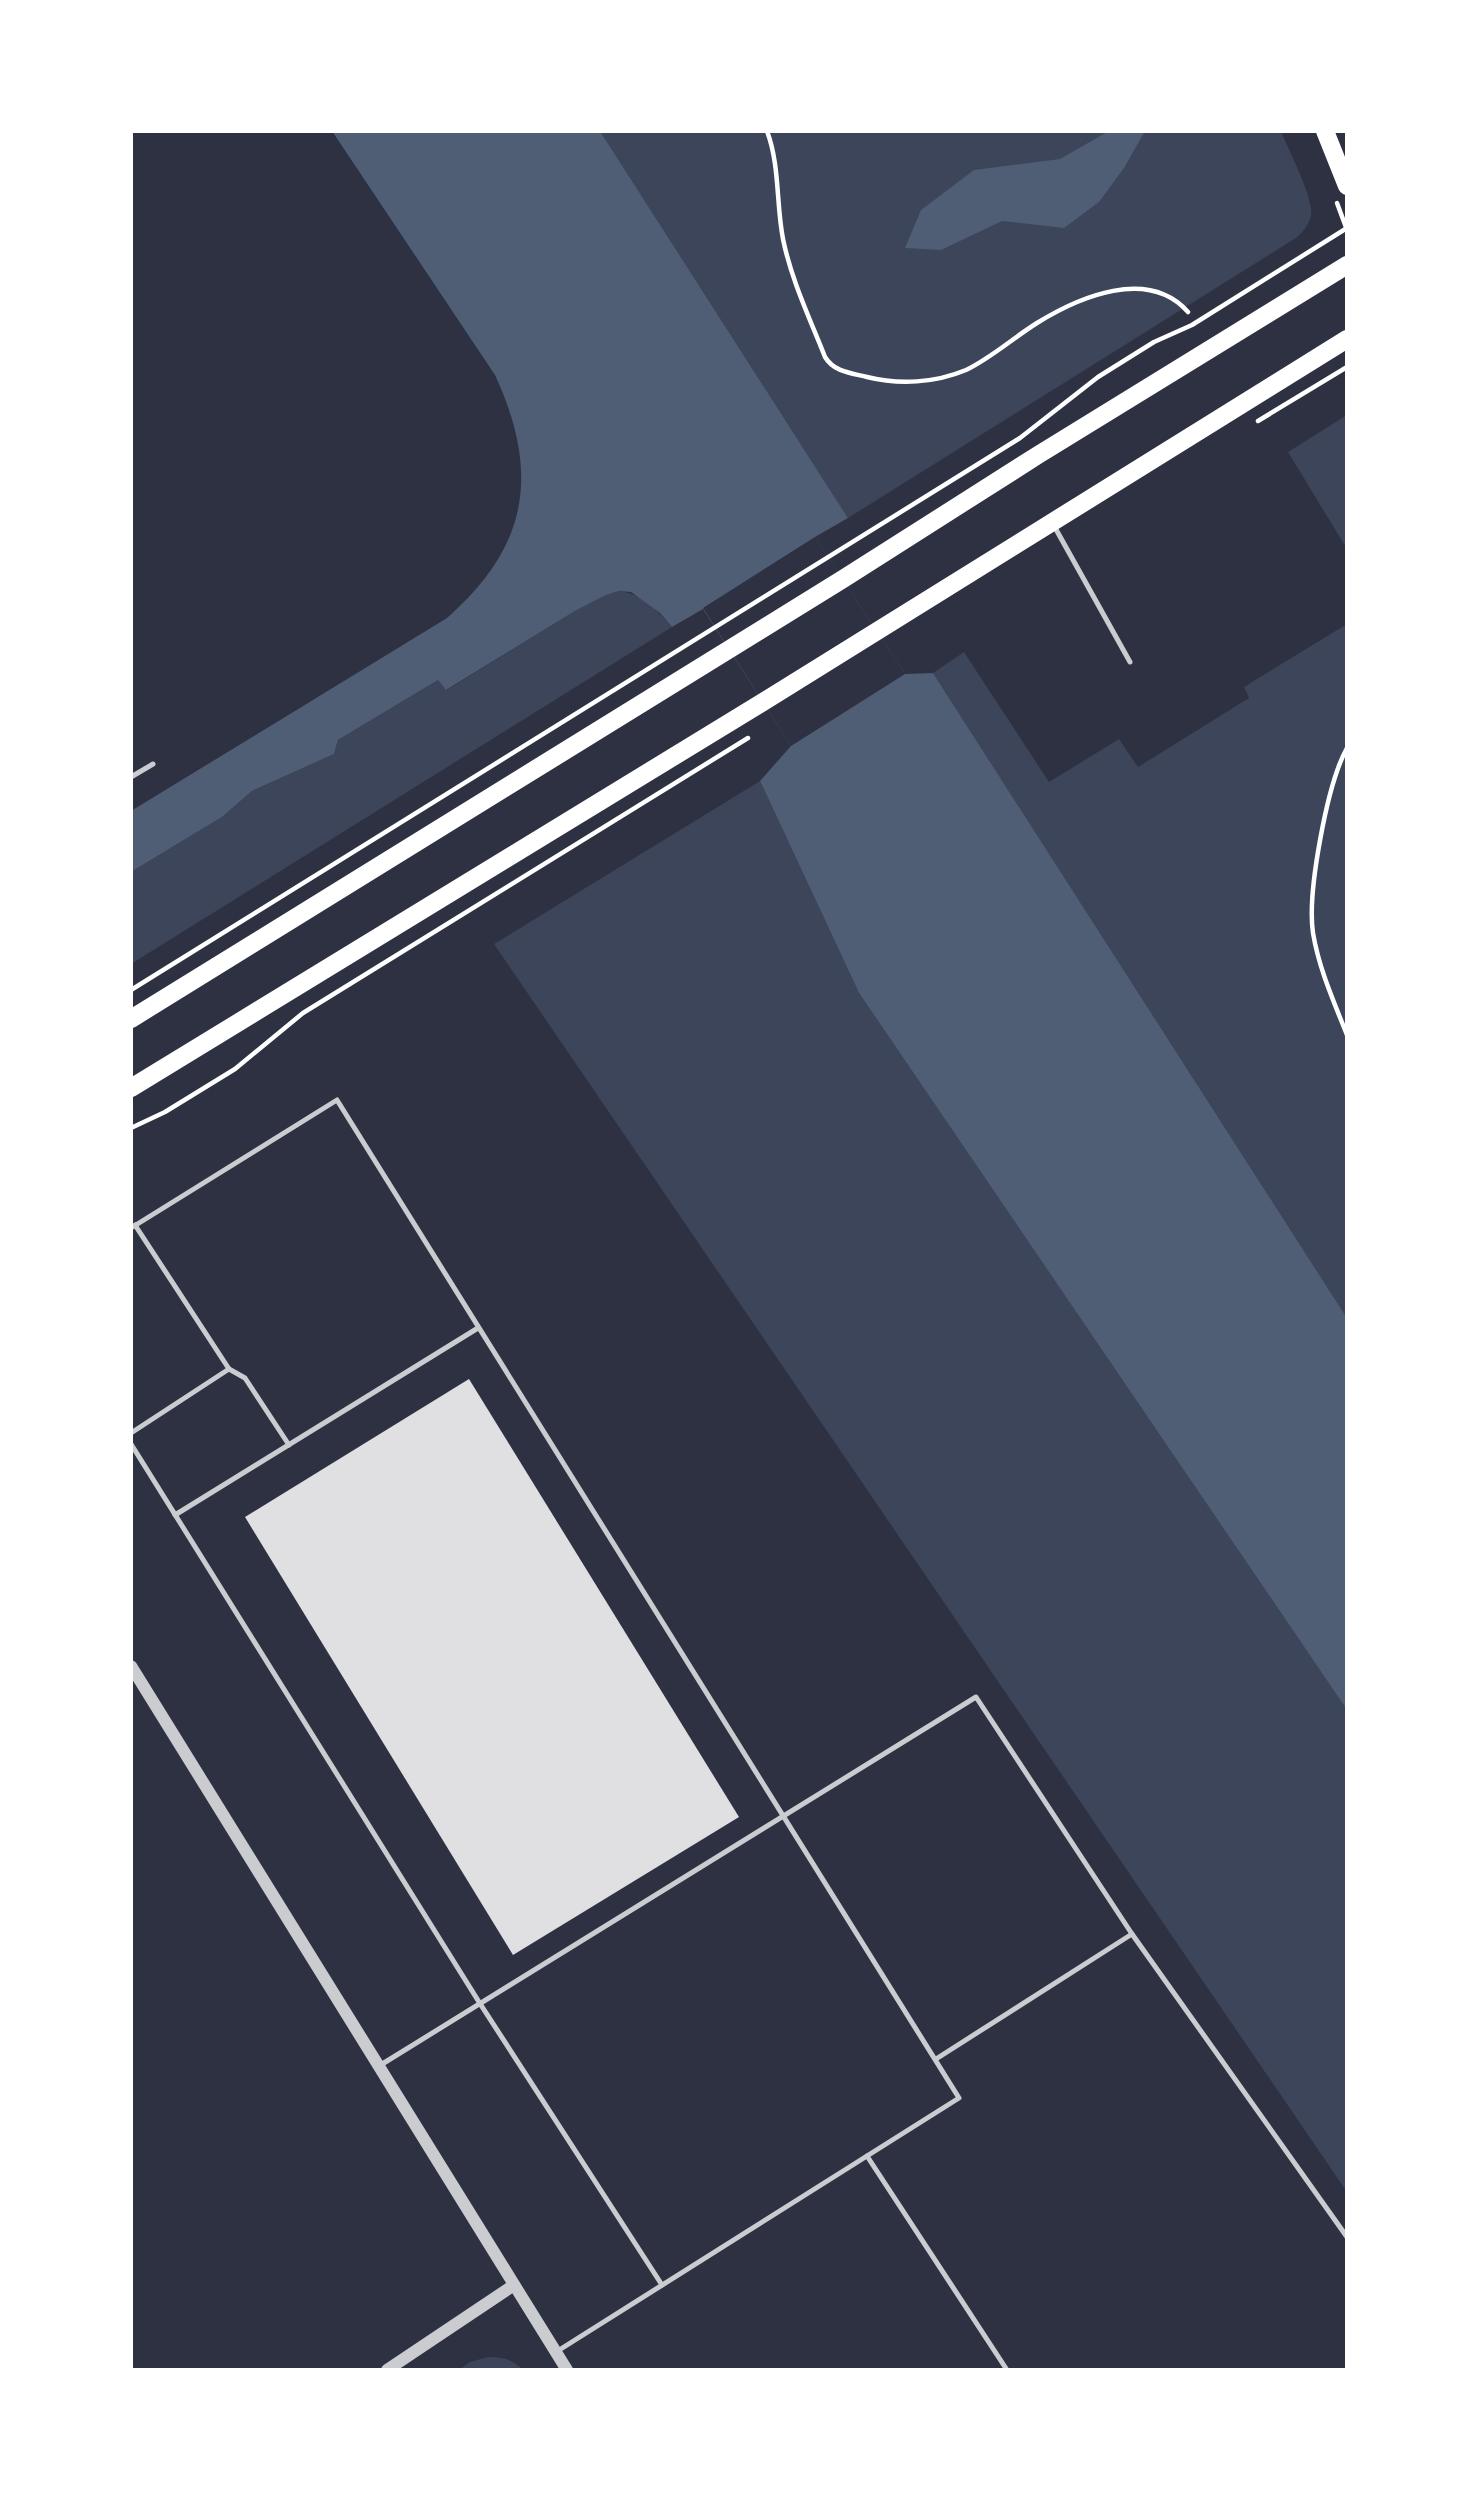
<svg xmlns="http://www.w3.org/2000/svg" width="1478" height="2501" viewBox="0 0 1478 2501" font-family="'DM Sans',sans-serif">
<rect width="100%" height="100%" fill="#2d3142"/>
<g fill="#3c4559">
<path d="M600 131H1281C1288 149 1314 198 1311 215 1309 225 1303 232 1296 238L848 518Z"/>
<path d="M1347 415V549L1288 452Z"/>
<path d="M619 591C641 593 658 611 672 627L131 964V872L222 817 252 791 334 754 338 740 438 680 447 690 575 611 606 595Z"/>
<path d="M1347 624V1318L933 673 964 652 1049 782 1119 739 1138 767 1249 698 1244 687Z"/>
<path d="M760 781 859 993 1347 1710V2192L494 944Z"/>
<path d="M488 2357C503 2357 512 2359 523 2370H459L470 2362Z"/>
</g>
<g fill="#4f5d75">
<path d="M332 131H600L848 518 815 537 905 674 933 673 1347 1318V1710L859 993 760 781 791 746 703 609 672 627 660 613 631 592 619 591 606 595 575 611 446 690 438 680 338 740 334 754 252 791 222 817 131 872V811L447 618C529 546 540 473 495 375Z"/>
<path d="M1109 131H1145L1124 168 1099 202 1064 228 1002 221 941 250 905 248 921 210 974 170 1060 159Z"/>
</g>
<path fill="#2d3142" d="M815 537 905 674 791 746 703 608Z"/>
<path fill="#e0e0e3" d="M469 1379 739 1817 513 1955 245 1517Z"/>
<g fill="none" stroke-linecap="round" stroke-linejoin="round">
<g stroke="#fff" stroke-width="4.5">
<path d="M767 131C780 166 776 203 783 239 791 279 810 319 825 357 834 372 851 373 867 377 899 385 935 383 966 370 991 358 1013 338 1037 323 1079 297 1148 267 1188 312"/>
<path d="M1337 203 1347 230"/>
<path d="M1258 421 1347 367"/>
<path d="M1347 748C1327 784 1307 893 1313 933 1319 969 1334 1002 1347 1035"/>
<path d="M131 990 1020 438 1098 377 1154 342 1192 325 1347 228"/>
<path d="M131 1128 165 1112 235 1069 303 1013 748 738"/>
</g>
<g stroke="#caccd0" stroke-width="5">
<path d="M1053 524 1130 662"/>
<path d="M131 777 153 764"/>
<path d="M135 1225 229 1369 245 1378 289 1445"/>
<path d="M131 1228 337 1100 959 2098 556 2352"/>
<path d="M131 1433 229 1369"/>
<path d="M131 1444 479 2002 662 2285"/>
<path d="M175 1515 478 1328"/>
<path d="M936 2059 1132 1934"/>
<path d="M379 2066 976 1697 1132 1934 1347 2237"/>
<path d="M867 2156 1007 2370"/>
</g>
<g stroke="#caccd0" stroke-width="12">
<path d="M131 1666 567 2370"/>
<path d="M387 2370 514 2285"/>
</g>
<g stroke="#fff" stroke-width="18">
<path d="M1325 131 1347 186"/>
<path d="M131 1019 843 579 1038 455 1347 265"/>
<path d="M131 1088 763 702 1347 339"/>
</g>
</g>
<rect width="1478" height="2501" fill="none" stroke="#ffffff" stroke-width="266"/>
</svg>
